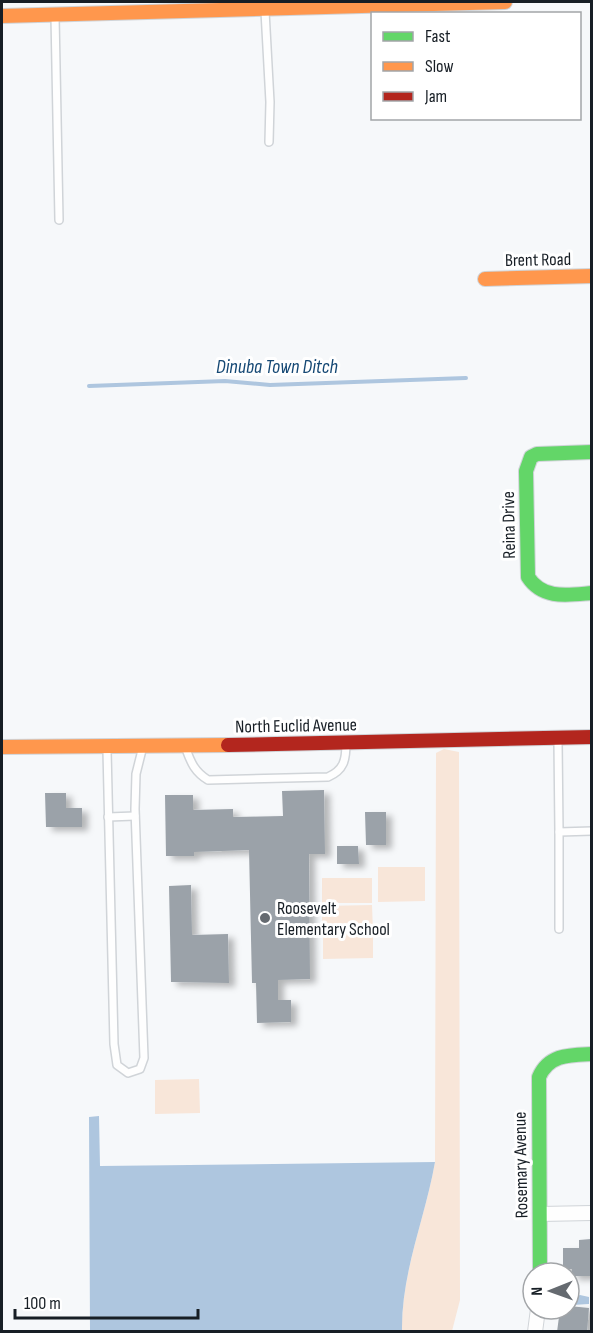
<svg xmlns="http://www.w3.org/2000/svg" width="593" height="1333" viewBox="0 0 593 1333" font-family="'Sofia Sans Condensed',sans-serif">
<defs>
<filter id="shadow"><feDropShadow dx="6" dy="4" stdDeviation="3" flood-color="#0004"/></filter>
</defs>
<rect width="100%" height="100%" fill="#f6f8fa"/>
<g fill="#f8e6d9">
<path d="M444 749 459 752 460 1300 452 1331 402 1332C401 1273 425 1219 435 1162L436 753Z"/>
<path d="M378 867H425V901L378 902Z"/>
<rect x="322" y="878" width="50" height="25"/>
<path d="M372 905 373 931H322V906Z"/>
<path d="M373 933V958L323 959V934Z"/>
<path d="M199 1079 200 1113 155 1114V1080Z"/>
</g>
<g fill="#aec6df">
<path d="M99 1116 100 1166 435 1162C425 1219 401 1273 402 1331H90L89 1117Z"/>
<path d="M580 1295 589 1297V1304L572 1305 571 1299Z"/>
</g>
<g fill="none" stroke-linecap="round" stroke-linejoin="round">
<path stroke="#aec6df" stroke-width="4" d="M89 386 225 381 270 385 466 378"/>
</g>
<g fill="#9ba2a9" filter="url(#shadow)">
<path d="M324 790 325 854H309L310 979 278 980V1000H291V1022L257 1023 256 983H252L249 850 194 852V856H166L165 795H193V810L233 809V817L283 816 282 791Z"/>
<path d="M45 793H66V808H82V827H46Z"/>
<path d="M365 812H386V845H366Z"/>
<path d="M337 846H358L359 864H337Z"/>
<path d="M191 885 192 935 228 934 229 983 171 982 169 886Z"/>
<path d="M591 1239V1276H572V1269H563V1248H579V1240Z"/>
<path d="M569 1306 589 1308 587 1332H557L560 1309H569Z"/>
</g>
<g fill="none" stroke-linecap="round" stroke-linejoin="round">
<defs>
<g id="lane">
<path d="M265 11 270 102 269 142"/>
<path d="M55 16 59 220"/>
<path d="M558 741 559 832 592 831"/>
<path d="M186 749C191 763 195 772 208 780L328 777C344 770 346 760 346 743"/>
<path d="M107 750 114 1044 117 1065 128 1073 140 1069 144 1058 135 809 136 774 142 750"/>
<path d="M108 817 135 816"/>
<path d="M559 929V832"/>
</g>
<g id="street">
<path d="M540 1214 592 1213"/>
<path d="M535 1332 538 1309"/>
</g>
<g id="fast">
<path d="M592 452 537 454 531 457 526 471 528 577C543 600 568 595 592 593"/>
<path d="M540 1273 539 1077C549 1054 570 1055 592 1054"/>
</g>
<g id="slow">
<path d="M2 16 505 2"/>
<path d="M485 279 592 276"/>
<path d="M2 747 228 745"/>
</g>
<path id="jam" d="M228 745 592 737"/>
</defs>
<use href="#lane" stroke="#d0d4d8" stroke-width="10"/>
<use href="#street" stroke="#d0d4d8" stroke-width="16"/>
<use href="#fast" stroke="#d0d4d8" stroke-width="16"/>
<use href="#slow" stroke="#d0d4d8" stroke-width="16"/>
<use href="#jam" stroke="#d0d4d8" stroke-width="16"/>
<use href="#lane" stroke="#fefefe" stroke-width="7"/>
<use href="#street" stroke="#fefefe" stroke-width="14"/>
<use href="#fast" stroke="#63d668" stroke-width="14"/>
<use href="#slow" stroke="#ff974d" stroke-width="14"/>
<use href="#jam" stroke="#b3261e" stroke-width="14"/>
</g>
<circle fill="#656a70" stroke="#fff" stroke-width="2" cx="265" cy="918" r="6"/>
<g text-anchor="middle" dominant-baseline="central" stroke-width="6" stroke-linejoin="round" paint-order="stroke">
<g font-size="18" fill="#171e25" stroke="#fff">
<text transform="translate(538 260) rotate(-1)">Brent Road</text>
<text transform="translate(509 525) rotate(-91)">Reina Drive</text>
<text transform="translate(296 726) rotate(-1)">North Euclid Avenue</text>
<text transform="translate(521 1165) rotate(-91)">Rosemary Avenue</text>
</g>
<g font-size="18" fill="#171e25" stroke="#fff" text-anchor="start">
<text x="277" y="908">Roosevelt<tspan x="277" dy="21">Elementary School</tspan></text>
</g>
<g font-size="20" font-style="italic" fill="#154874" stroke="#fff">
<text x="277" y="367">Dinuba Town Ditch</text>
</g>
</g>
<rect width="593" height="1333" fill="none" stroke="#171e25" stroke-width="6"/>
<rect x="371" y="12" width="210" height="108" fill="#ffffff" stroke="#a2a5a8" stroke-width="1.5"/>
<rect x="383" y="32" width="30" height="9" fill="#63d668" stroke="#a2a5a8" stroke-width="1.5"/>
<text x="425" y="42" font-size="18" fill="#171e25">Fast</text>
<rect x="383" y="62" width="30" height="9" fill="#ff974d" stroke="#a2a5a8" stroke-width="1.5"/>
<text x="425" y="72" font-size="18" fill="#171e25">Slow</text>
<rect x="383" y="92" width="30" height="9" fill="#b3261e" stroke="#a2a5a8" stroke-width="1.5"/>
<text x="425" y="102" font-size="18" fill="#171e25">Jam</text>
<g transform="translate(551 1291) rotate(269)"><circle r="28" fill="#ffffff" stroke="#a2a5a8" stroke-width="1.5"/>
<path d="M0-4.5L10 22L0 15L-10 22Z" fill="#656a70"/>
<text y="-9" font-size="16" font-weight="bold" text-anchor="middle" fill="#171e25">N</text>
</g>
<path d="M15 1309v9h183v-9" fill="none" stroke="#171e25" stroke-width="3"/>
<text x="24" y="1309" font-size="18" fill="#171e25" stroke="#ffffff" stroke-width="4.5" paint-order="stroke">100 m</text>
</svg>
